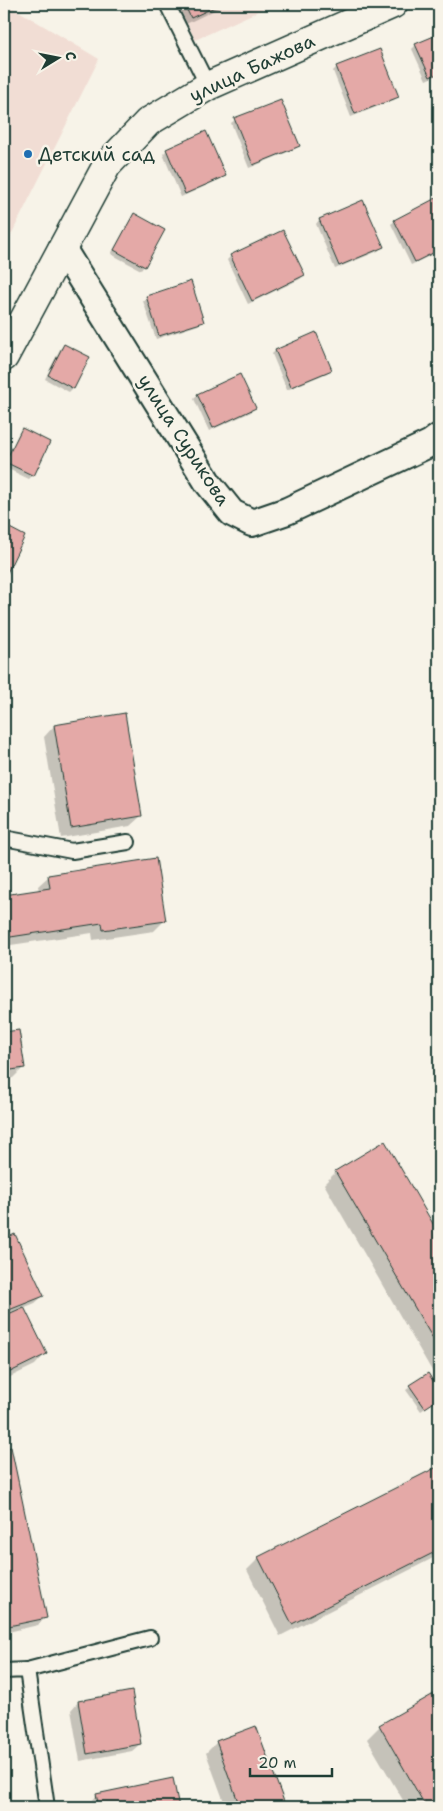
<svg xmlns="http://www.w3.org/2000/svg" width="443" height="1811" viewBox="0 0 443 1811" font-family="'Shantell Sans',sans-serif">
<rect width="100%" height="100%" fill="#f7f3e8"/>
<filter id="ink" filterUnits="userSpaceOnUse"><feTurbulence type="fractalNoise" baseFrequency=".02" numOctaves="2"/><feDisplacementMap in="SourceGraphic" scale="10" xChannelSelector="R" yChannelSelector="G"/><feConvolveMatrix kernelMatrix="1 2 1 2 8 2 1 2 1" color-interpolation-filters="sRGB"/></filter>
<g filter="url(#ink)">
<g fill="#f1ddd4">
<path d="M4 4H7L99 59 4 249Z"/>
<path d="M178 4H274L195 40Z"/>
</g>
<g fill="#0003">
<path d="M173 4H227L184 25Z"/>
<path d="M439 35V74L426 80 412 49 416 45Z"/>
<path d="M337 67 397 96 394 100 351 117 333 71Z"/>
<path d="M235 120 299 145 295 149 249 168 231 123Z"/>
<path d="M206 133 225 176 221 179 181 197 163 154 167 150Z"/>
<path d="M435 200 439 208V251L411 265 391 224 395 221Z"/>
<path d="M135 214 144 266 141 270 111 254 131 218Z"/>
<path d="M319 220 382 247 378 251 335 269 316 224Z"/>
<path d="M231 256 304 275 300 279 248 304 227 260Z"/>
<path d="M147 297 202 321 198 325 156 339 143 301Z"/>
<path d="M64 345 73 388 69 392 45 379 60 349Z"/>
<path d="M275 351 331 369 327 373 287 390 272 354Z"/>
<path d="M198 395 254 408 251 412 209 431 194 399Z"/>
<path d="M23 429 48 442 33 475 29 479 4 467V464L19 433Z"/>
<path d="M54 726 141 816 130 826 61 838 44 737Z"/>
<path d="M49 876 165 920 154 931 93 940 92 933 4 946V896L39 891 38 886Z"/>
<path d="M18 1031 23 1068 13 1078 4 1080V1033Z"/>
<path d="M385 1143 439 1237V1383L324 1184 336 1172Z"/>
<path d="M14 1236 43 1296 35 1303 23 1308 45 1354 35 1365 4 1380V1241Z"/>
<path d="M428 1374 439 1392V1399L421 1411 406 1390Z"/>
<path d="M10 1449 46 1617 38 1625 4 1633V1450Z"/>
<path d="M439 1467V1555L280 1636 247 1570 259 1558Z"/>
<path d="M439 1692V1807H407L367 1739 380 1726Z"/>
<path d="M78 1702 140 1744 132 1751 80 1761 71 1710Z"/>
<path d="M256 1728 285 1807H226L206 1753 217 1742Z"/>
<path d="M172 1780 178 1807H87L97 1795Z"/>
</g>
<g fill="#e4a9a7" stroke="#1f3d34">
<path d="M184 4H221L191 18Z"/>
<path d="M439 34V73L430 77 415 44Z"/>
<path d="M380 49 399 97 355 114 336 66Z"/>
<path d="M281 100 300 146 253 165 234 118Z"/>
<path d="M206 131 226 176 185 194 166 149Z"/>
<path d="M436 198 439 205V250L415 262 394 220Z"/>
<path d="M363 200 384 247 339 266 319 219Z"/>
<path d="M134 213 165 230 145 267 114 250Z"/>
<path d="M283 230 305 275 252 301 230 255Z"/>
<path d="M191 281 204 322 159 336 146 296Z"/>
<path d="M316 332 332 370 291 387 275 350Z"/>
<path d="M64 344 90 357 74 389 48 375Z"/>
<path d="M240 374 256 408 213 428 197 394Z"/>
<path d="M22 428 50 442 34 476 5 462Z"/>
<path d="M4 525 25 536 4 579Z"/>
<path d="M125 713 142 816 71 828 54 725Z"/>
<path d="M156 858 166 921 103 930 102 923 4 938V895L50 888 48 875Z"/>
<path d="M19 1030 25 1068 4 1071V1032Z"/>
<path d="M385 1141 439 1234V1349L335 1171Z"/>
<path d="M15 1234 44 1296 4 1312V1239Z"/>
<path d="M24 1307 47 1354 4 1375V1316Z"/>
<path d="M428 1373 439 1390V1399L425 1408 409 1385Z"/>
<path d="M11 1447 47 1618 4 1627V1449Z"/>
<path d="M439 1466V1550L292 1624 258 1557Z"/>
<path d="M132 1691 141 1744 87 1754 78 1701Z"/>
<path d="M439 1691V1807H426L379 1725Z"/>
<path d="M256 1726 286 1807H240L216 1741Z"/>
<path d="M173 1778 179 1807H99L96 1794Z"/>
</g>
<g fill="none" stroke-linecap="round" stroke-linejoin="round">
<defs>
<g id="service">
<path d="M167 4 208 86"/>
<path d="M4 838 72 851 128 842"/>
<path d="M27 1670 150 1638"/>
<path d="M4 1671 27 1670 47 1807"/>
</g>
<path id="minor" d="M62 248 208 483 232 513 252 523 287 511 431 443 439 437"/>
<path id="secondary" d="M4 357 107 165 148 122 208 86 393 4"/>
</defs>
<use href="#service" stroke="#1f3d34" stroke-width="18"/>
<use href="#minor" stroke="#1f3d34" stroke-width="30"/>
<use href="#secondary" stroke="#1f3d34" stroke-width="31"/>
<use href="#service" stroke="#f7f3e8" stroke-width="14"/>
<use href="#minor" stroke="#f7f3e8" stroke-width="26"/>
<use href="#secondary" stroke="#f7f3e8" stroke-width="28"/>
</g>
</g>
<circle fill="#1f6fb2" stroke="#f7f3e8" stroke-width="2" cx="28" cy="154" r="5"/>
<g text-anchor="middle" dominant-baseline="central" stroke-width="5" stroke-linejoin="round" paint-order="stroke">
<g font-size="19" fill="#1f3d34" stroke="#f7f3e8">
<text transform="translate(252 68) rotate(-25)">улица Бажова</text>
<text transform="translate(184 440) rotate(57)">улица Сурикова</text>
</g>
<g font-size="19" fill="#1f3d34" stroke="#f7f3e8" text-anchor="start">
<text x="38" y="154">Детский сад</text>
</g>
</g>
<rect width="443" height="1811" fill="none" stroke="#f7f3e8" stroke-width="20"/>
<rect x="10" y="10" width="423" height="1791" fill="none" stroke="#1f3d34" stroke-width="2" filter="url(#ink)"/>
<g transform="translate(58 58) rotate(80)" stroke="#f7f3e8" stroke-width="4" paint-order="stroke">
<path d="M0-4L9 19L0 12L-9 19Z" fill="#1f3d34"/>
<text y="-8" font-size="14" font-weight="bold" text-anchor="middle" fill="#1f3d34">С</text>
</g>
<path d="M250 1768v8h82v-8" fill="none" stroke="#1f3d34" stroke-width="2.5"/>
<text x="258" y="1768" font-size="15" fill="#1f3d34" stroke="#f7f3e8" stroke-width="4" paint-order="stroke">20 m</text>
</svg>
